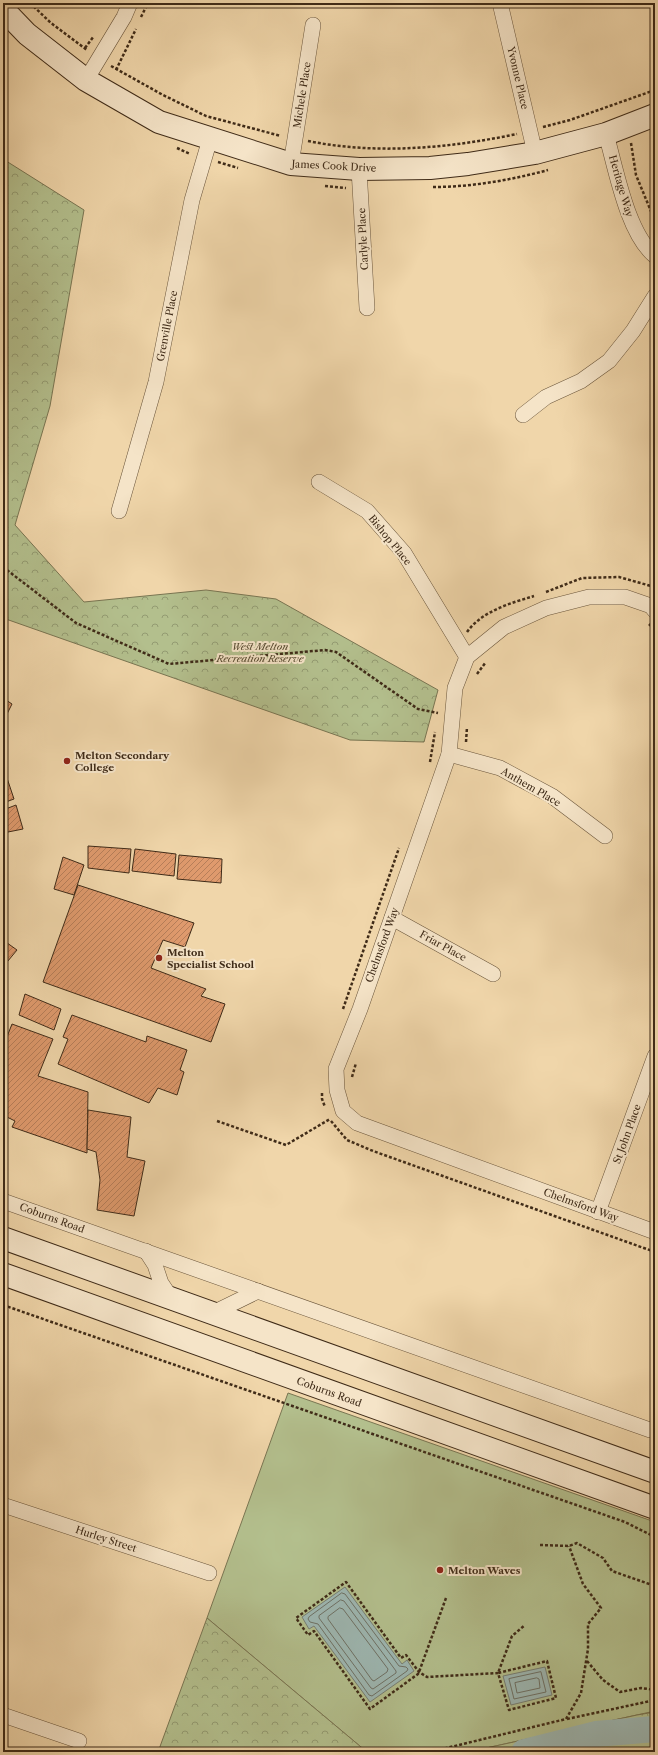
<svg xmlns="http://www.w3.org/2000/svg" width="658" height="1755" viewBox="0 0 658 1755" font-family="'Libre Caslon Text',serif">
<defs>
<pattern id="forest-crowns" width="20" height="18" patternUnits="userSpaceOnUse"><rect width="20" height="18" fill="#b3bf8d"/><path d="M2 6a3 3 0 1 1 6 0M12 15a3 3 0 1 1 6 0" fill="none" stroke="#939b72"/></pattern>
<pattern id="building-hatch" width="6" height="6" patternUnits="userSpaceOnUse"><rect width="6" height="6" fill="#df9a6d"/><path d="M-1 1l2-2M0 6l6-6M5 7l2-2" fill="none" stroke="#b67e59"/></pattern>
</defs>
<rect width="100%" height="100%" fill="#f0d6aa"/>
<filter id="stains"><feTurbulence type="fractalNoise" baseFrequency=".005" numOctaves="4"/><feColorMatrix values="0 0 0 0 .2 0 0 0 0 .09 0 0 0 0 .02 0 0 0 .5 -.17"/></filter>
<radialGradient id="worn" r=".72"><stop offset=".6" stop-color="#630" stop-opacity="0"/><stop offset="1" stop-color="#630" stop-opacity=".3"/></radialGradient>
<path fill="#b3bf8d" stroke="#797552" d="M288 1393 655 1522V1711L468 1752H367L207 1618Z"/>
<g fill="url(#forest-crowns)" stroke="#797552">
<path d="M3 159 84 210 50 406 15 525 84 602 206 590 276 599 438 690 424 742 350 740 3 618Z"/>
<path d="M207 1618 367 1752H158Z"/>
<path d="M655 1712V1752H468L637 1715Z"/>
</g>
<g fill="#9db7b2" stroke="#777f74">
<path d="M345 1587 402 1664 407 1660 414 1671 370 1702 314 1626 309 1629 302 1617Z"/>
<path d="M545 1667 552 1695 511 1705 503 1676Z"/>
</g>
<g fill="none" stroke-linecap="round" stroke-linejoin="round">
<g stroke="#6e7165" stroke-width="1">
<path d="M342 1593 345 1594 399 1666 406 1667 408 1669 407 1671 372 1696 369 1695 318 1624 310 1622 308 1619 309 1617Z"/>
<path d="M341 1600 344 1601 396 1671V1673L373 1689 371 1688 319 1618V1616Z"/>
<path d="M340 1608 343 1609 388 1669 387 1672 374 1681 372 1680 328 1619V1617Z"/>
<path d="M541 1672 546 1692 514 1699 509 1679Z"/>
<path d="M537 1678 539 1679 540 1688 517 1693 515 1683Z"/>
</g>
<path stroke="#9db7b2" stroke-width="26" d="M524 1752 596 1734 655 1729"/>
</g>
<g fill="url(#building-hatch)" stroke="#3f2b18">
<path d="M3 698 12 704 5 718V740H3Z"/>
<path d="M6 775 14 799 3 803V776Z"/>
<path d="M16 805 23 829 3 833V810Z"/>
<path d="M88 846 131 849 129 873 88 868Z"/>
<path d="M135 849 176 854 174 876 132 871Z"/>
<path d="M179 855 222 859 221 883 177 879Z"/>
<path d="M63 857 84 865 74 895 54 889Z"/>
<path d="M78 885 194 923 185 947 163 940 151 968 206 989 201 996 225 1004 211 1042 43 982Z"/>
<path d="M3 940 17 950 3 967Z"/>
<path d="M25 994 61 1009 54 1030 19 1015Z"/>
<path d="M72 1015 146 1042 147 1036 187 1050 180 1070 184 1072 177 1095 158 1088 149 1103 58 1064 68 1039 63 1037Z"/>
<path d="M12 1024 53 1039 38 1076 88 1092 87 1153 12 1127 15 1121 3 1115V1047Z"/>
<path d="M88 1110 131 1117 127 1157 145 1161 134 1216 97 1210 100 1180 96 1152 87 1149Z"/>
</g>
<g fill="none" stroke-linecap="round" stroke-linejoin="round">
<defs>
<g id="street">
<path d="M500 3 535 153"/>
<path d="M86 80 124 17 130 3"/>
<path d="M606 134C616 169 627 233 655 256"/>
<path d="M291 164 313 25"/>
<path d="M359 169 367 308"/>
<path d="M523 415 546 397 581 381 609 361 633 331 655 296"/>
<path d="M319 482 367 511 404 553 467 657"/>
<path d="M119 511 156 382 192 200 210 139"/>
<path d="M655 611 651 606 625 597H589L546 608 504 627 467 657 455 688 449 754 360 1009 336 1069 337 1090 343 1111 357 1123 655 1232"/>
<path d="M449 754 500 768 552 796 605 836"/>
<path d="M392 918 493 974"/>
<path d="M3 1201 650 1430"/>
<path d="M598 1212 655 1056"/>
<path d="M146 1251 155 1265 161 1283 171 1298"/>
<path d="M213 1313 258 1291"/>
<path d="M3 1505 209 1573"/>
<path d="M3 1715 79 1741"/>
</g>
<g id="secondary">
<path d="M3 9 27 34 86 80 159 122 291 164 359 169 430 168 468 164 535 153 606 134 655 115"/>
<path d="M3 1238 655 1472"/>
<path d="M3 1274 655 1508"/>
</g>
</defs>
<use href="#street" stroke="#6b563c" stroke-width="16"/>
<use href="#secondary" stroke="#3f2b18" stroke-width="24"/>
<g stroke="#3f2b18" stroke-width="2.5" stroke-dasharray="3 2" stroke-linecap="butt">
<path d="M30 3 51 23 87 50"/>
<path d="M141 17 148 3"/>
<path d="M85 48 94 36"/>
<path d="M111 66 163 95 206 116 281 136"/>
<path d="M116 70 136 29"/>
<path d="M543 127 570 120 655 90"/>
<path d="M308 141C377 155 449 148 517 134"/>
<path d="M631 143 636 175 655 221"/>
<path d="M177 148 190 154"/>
<path d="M218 162 238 168"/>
<path d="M325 186 346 188"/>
<path d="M433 187C472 187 511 180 548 170"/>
<path d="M3 567 76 623 169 664 325 650 336 652 418 709 438 713"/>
<path d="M546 592 582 578 619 577 651 586 655 589"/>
<path d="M649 624 655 630"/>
<path d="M467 632C482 611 511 603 534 596"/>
<path d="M477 674 486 662"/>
<path d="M466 742 467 727"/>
<path d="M430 762 435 732"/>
<path d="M343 1009 399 848"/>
<path d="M352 1077 356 1063"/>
<path d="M322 1093V1099L325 1107"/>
<path d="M217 1121 286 1145 330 1119"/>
<path d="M331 1121 347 1140 373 1151 655 1252"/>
<path d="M3 1305 625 1522 655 1537"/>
<path d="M540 1545 569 1546 577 1543 603 1558 612 1571 655 1586"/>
<path d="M446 1598 419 1672 418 1674 370 1709 314 1631 308 1635 296 1618 346 1582 401 1658 406 1655 419 1672 427 1677 498 1673 509 1710 556 1698 547 1661 498 1673 512 1636 525 1625"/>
<path d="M587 1661 603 1680 620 1692 641 1688 655 1690"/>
<path d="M567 1719 655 1700"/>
<path d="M430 1752 566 1719 581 1693 588 1649V1624L601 1608 583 1584 569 1546"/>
</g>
<use href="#street" stroke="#f5e4c8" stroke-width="15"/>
<use href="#secondary" stroke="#f5e4c8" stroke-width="22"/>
</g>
<g fill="#8f2418" stroke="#f5e4c8" stroke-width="1.5">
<circle cx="67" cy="761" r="4"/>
<circle cx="159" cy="958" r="4"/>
<circle cx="440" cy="1570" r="4"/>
</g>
<g text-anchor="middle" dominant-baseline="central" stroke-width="4" stroke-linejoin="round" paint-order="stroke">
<g font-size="10" fill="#3f2b18" stroke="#f5e4c8">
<text transform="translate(518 78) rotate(77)">Yvonne Place</text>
<text transform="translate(302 95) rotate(-81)">Michele Place</text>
<text transform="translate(334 166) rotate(3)">James Cook Drive</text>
<text transform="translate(621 186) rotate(74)">Heritage Way</text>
<text transform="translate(363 239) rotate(-93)">Carlyle Place</text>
<text transform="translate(167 326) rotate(-79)">Grenville Place</text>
<text transform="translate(390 540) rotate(51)">Bishop Place</text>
<text transform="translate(531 787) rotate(30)">Anthem Place</text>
<text transform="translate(382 945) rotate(-70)">Chelmsford Way</text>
<text transform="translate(443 946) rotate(29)">Friar Place</text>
<text transform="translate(627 1134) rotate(-70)">St John Place</text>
<text transform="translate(581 1205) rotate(20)">Chelmsford Way</text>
<text transform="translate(52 1218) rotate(20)">Coburns Road</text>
<text transform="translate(329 1392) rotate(20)">Coburns Road</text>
<text transform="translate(106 1539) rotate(18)">Hurley Street</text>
</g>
<g font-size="10" font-style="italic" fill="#56492f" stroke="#f5e4c8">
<text x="260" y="646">West Melton<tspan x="260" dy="12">Recreation Reserve</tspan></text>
</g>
<g font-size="10" font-weight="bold" fill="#3f2b18" stroke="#f5e4c8" text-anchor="start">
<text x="75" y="755">Melton Secondary<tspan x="75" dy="12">College</tspan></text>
<text x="167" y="952">Melton<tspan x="167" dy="12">Specialist School</tspan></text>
<text x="448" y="1570">Melton Waves</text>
</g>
</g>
<rect width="658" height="1755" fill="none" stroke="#f0d6aa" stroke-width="16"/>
<rect x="4" y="4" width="650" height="1747" fill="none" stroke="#3f2b18" stroke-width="2"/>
<rect x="8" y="8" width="642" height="1739" fill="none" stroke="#3f2b18"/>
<rect width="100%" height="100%" filter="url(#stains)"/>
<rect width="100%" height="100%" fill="url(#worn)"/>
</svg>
